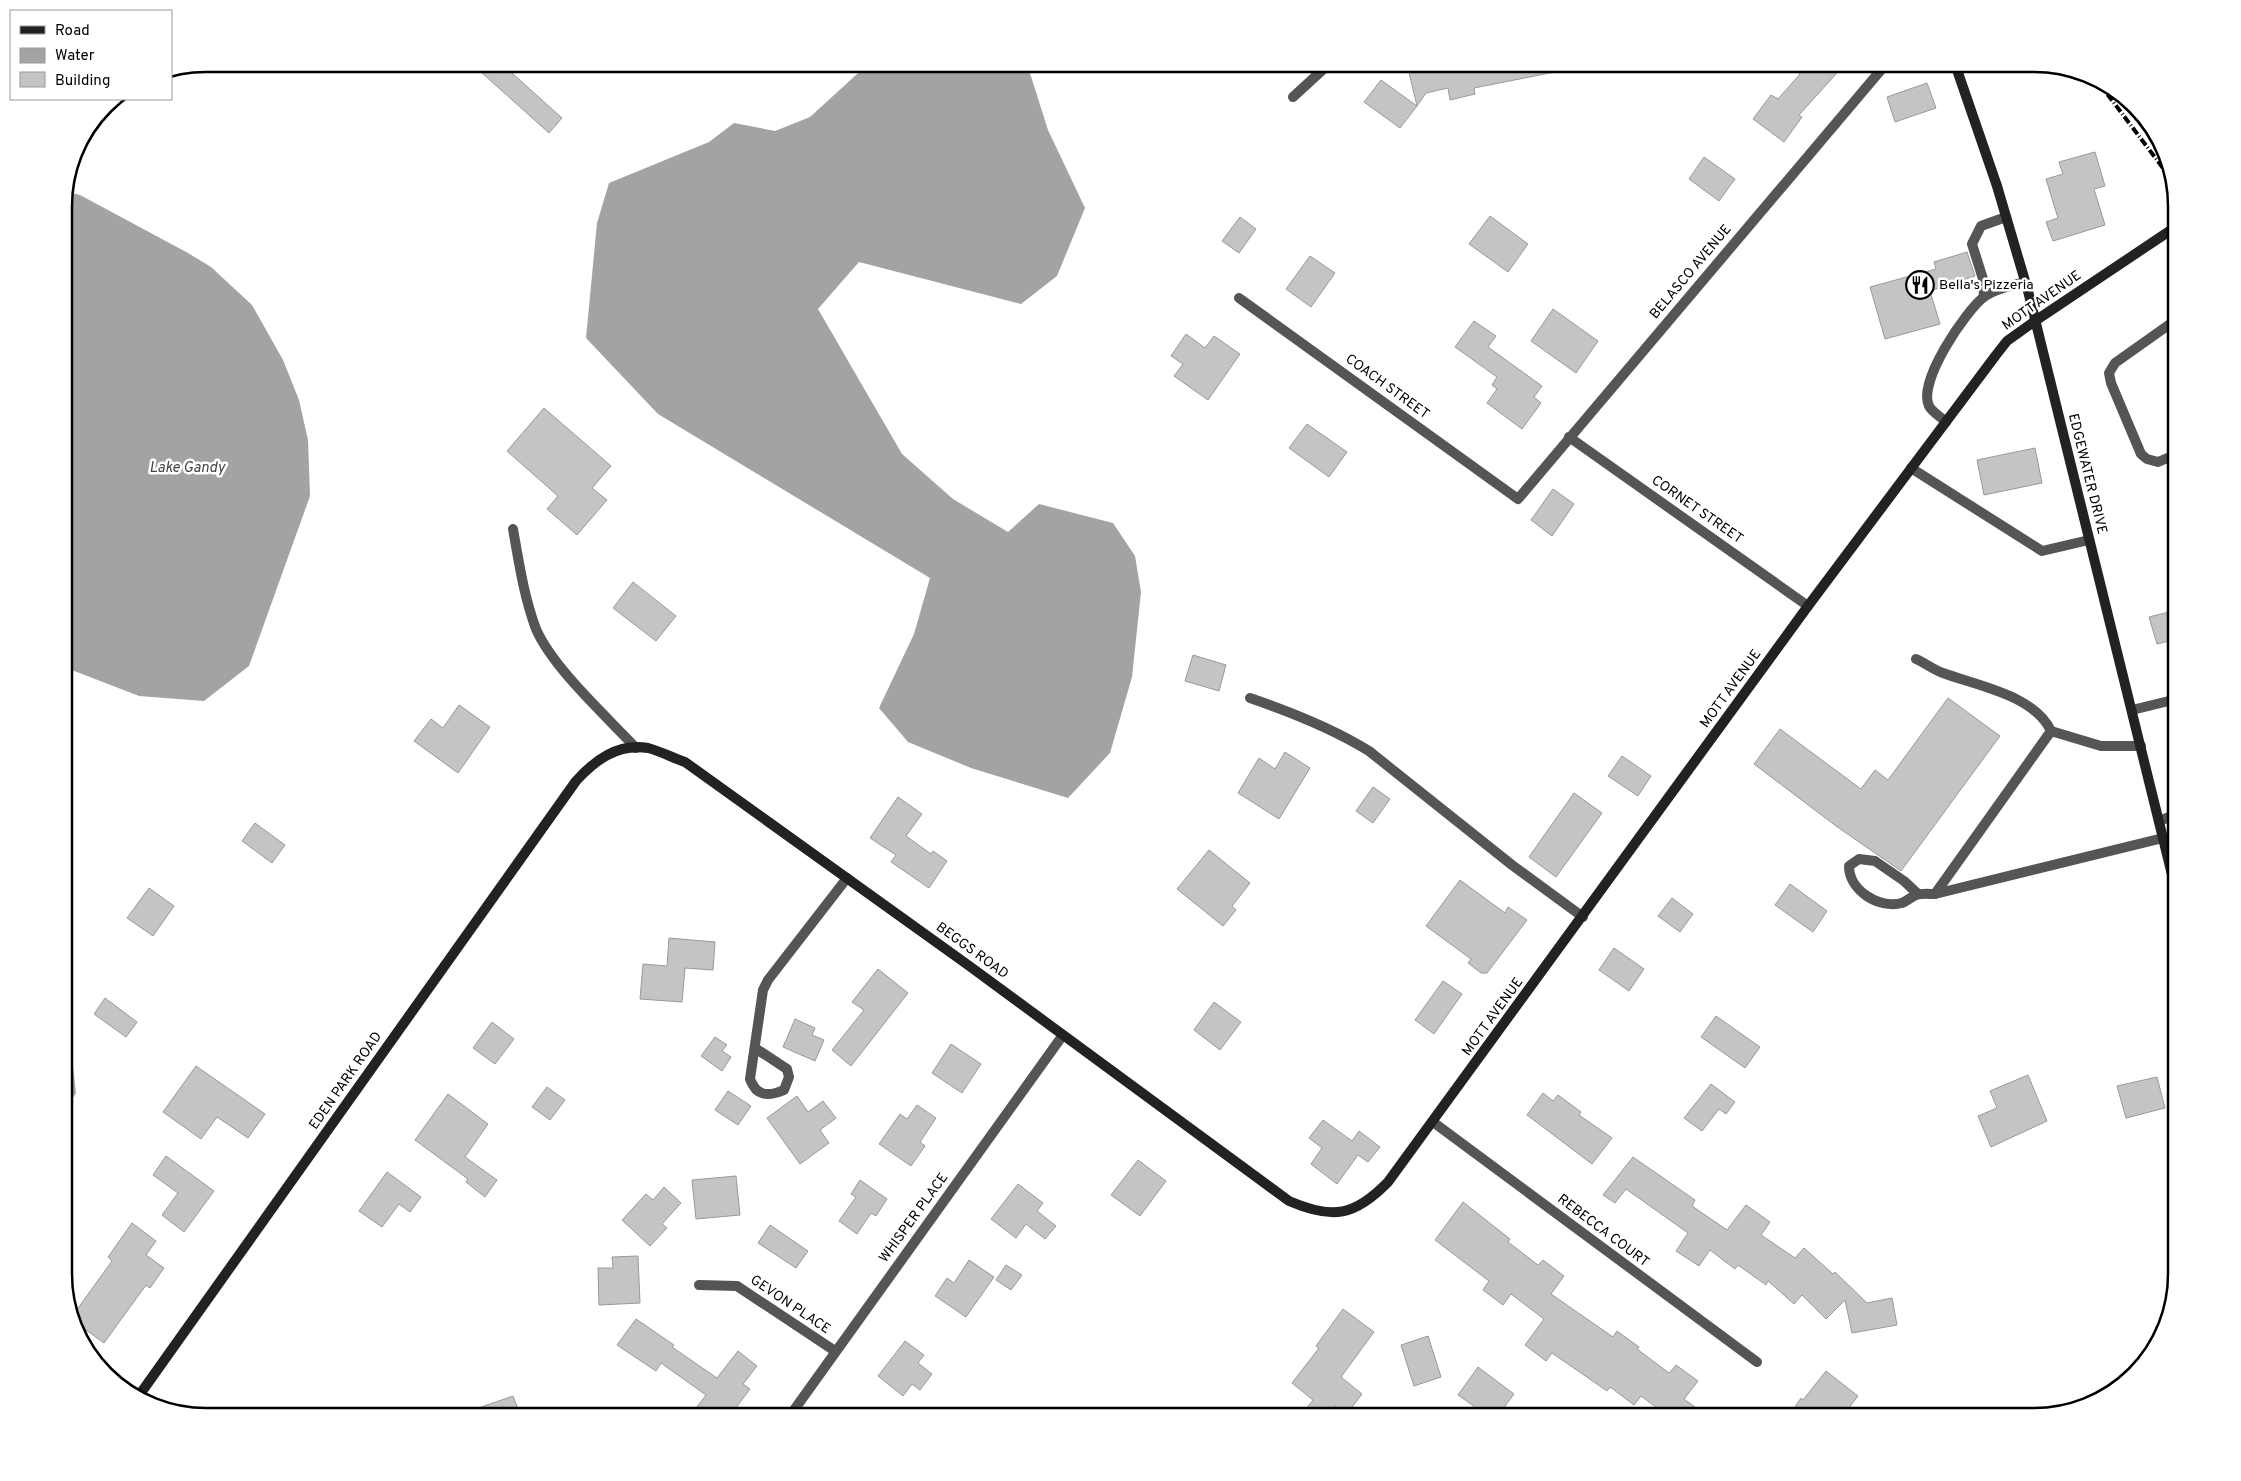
<svg xmlns="http://www.w3.org/2000/svg" width="2241" height="1481" viewBox="0 0 2241 1481" font-family="Overpass,sans-serif">
<rect width="100%" height="100%" fill="#fff"/>
<g fill="#a3a3a3">
<path d="M868 64H1016L1029 70 1048 130 1085 208 1057 276 1021 304 859 262 818 309 902 454 953 499 1008 532 1039 504 1113 523 1135 556 1141 592 1132 677 1110 753 1068 798 971 768 908 742 879 708 914 634 930 578 658 414 586 338 597 223 609 183 709 142 734 123 775 131 810 117Z"/>
<path d="M65 191 80 195 188 253 211 267 252 305 283 360 299 400 308 440 310 496 249 666 204 701 139 696 64 667Z"/>
<path d="M64 1035 70 1039 76 1093 64 1112Z"/>
</g>
<g fill="#c4c4c4" stroke="#999">
<path d="M472 64H502L562 118 549 133Z"/>
<path d="M1407 64H1564L1565 70 1474 88 1475 94 1450 100 1448 88 1426 93 1417 106Z"/>
<path d="M1789 64H1845L1799 115 1802 117 1784 142 1753 119 1771 95 1778 99 1800 74Z"/>
<path d="M1381 80 1417 106 1400 128 1364 102Z"/>
<path d="M1927 83 1936 108 1895 122 1887 97Z"/>
<path d="M2095 152 2105 186 2094 189 2105 225 2053 241 2046 222 2058 218 2046 179 2063 174 2059 162Z"/>
<path d="M1704 157 1735 179 1719 201 1689 179Z"/>
<path d="M1490 216 1528 244 1508 272 1469 244Z"/>
<path d="M1240 217 1256 229 1239 253 1222 241Z"/>
<path d="M1967 252 1975 276 1930 291 1940 324 1885 339 1870 287 1936 269 1934 262Z"/>
<path d="M1310 256 1335 273 1311 307 1286 289Z"/>
<path d="M1553 309 1598 341 1576 373 1531 341Z"/>
<path d="M1474 321 1496 336 1488 347 1542 386 1534 397 1541 403 1522 429 1487 403 1497 389 1492 385 1497 377 1455 347Z"/>
<path d="M1186 334 1205 348 1214 336 1240 354 1208 400 1174 376 1183 364 1171 356Z"/>
<path d="M544 408 611 466 592 488 607 500 577 535 547 509 558 496 507 451Z"/>
<path d="M1307 424 1347 452 1329 477 1289 448Z"/>
<path d="M2035 448 2042 483 1984 495 1977 460Z"/>
<path d="M1553 489 1574 504 1552 536 1531 520Z"/>
<path d="M633 582 676 616 656 641 613 608Z"/>
<path d="M2177 610V639L2157 644 2149 617Z"/>
<path d="M1193 655 1226 665 1219 691 1185 681Z"/>
<path d="M1948 698 2000 736 1901 871 1836 826 1754 764 1780 729 1861 789 1875 770 1888 780Z"/>
<path d="M459 705 490 727 458 773 414 741 431 719 443 728Z"/>
<path d="M1285 752 1310 768 1279 819 1238 793 1259 758 1275 769Z"/>
<path d="M1622 756 1651 776 1638 796 1608 776Z"/>
<path d="M1373 787 1390 799 1373 823 1356 811Z"/>
<path d="M1574 793 1602 813 1556 877 1529 857Z"/>
<path d="M898 797 922 814 906 836 931 854 933 851 947 861 929 888 891 862 896 855 870 838Z"/>
<path d="M255 823 285 845 272 863 242 841Z"/>
<path d="M1209 850 1250 883 1232 906 1236 910 1223 926 1177 889Z"/>
<path d="M1460 880 1505 913 1508 907 1527 920 1487 973H1481L1468 963 1471 959 1426 926Z"/>
<path d="M1790 884 1827 911 1813 932 1775 905Z"/>
<path d="M149 888 174 906 153 936 127 918Z"/>
<path d="M1672 898 1693 914 1680 932 1658 916Z"/>
<path d="M669 938 715 942 713 970 685 968 682 1002 640 999 643 964 667 966Z"/>
<path d="M1614 948 1644 969 1629 991 1599 970Z"/>
<path d="M878 969 908 993 851 1066 832 1050 864 1010 852 1002Z"/>
<path d="M1443 981 1462 994 1434 1034 1415 1020Z"/>
<path d="M105 998 137 1022 126 1037 94 1014Z"/>
<path d="M1214 1002 1241 1022 1220 1050 1194 1030Z"/>
<path d="M1716 1016 1760 1047 1745 1068 1701 1037Z"/>
<path d="M795 1019 815 1028 812 1035 824 1040 815 1061 783 1047Z"/>
<path d="M492 1022 514 1039 495 1064 473 1048Z"/>
<path d="M715 1037 727 1045 722 1051 731 1057 722 1071 701 1056Z"/>
<path d="M951 1044 981 1064 962 1093 932 1073Z"/>
<path d="M196 1066 265 1114 248 1138 217 1117 201 1139 163 1112Z"/>
<path d="M2028 1075 2047 1121 1991 1147 1978 1116 1997 1108 1990 1091Z"/>
<path d="M2157 1077 2165 1108 2126 1118 2117 1086Z"/>
<path d="M1711 1084 1735 1102 1726 1114 1719 1109 1702 1131 1684 1118Z"/>
<path d="M547 1087 565 1100 550 1120 532 1107Z"/>
<path d="M728 1091 751 1106 738 1125 715 1110Z"/>
<path d="M1543 1093 1553 1101 1558 1095 1581 1112 1579 1115 1612 1138 1592 1164 1527 1115Z"/>
<path d="M448 1094 488 1124 465 1157 497 1180 485 1197 466 1182 468 1179 415 1140Z"/>
<path d="M797 1096 808 1112 823 1101 836 1118 820 1130 829 1143 800 1164 767 1118Z"/>
<path d="M917 1105 936 1118 920 1142 925 1146 911 1166 879 1144 900 1114 907 1119Z"/>
<path d="M1323 1120 1352 1141 1359 1131 1380 1147 1368 1162 1358 1155 1337 1184 1311 1164 1322 1148 1309 1138Z"/>
<path d="M166 1156 214 1191 184 1232 162 1215 178 1193 153 1175Z"/>
<path d="M1633 1157 1695 1200 1692 1206 1727 1230 1746 1205 1770 1222 1761 1235 1795 1258 1804 1248 1833 1274 1835 1272 1867 1303 1892 1298 1897 1325 1852 1333 1845 1300 1826 1319 1802 1295 1794 1304 1768 1281 1766 1285 1738 1265 1735 1269 1710 1250 1699 1266 1676 1251 1688 1233 1626 1189 1615 1203 1603 1195Z"/>
<path d="M1138 1160 1166 1181 1140 1216 1111 1195Z"/>
<path d="M387 1172 421 1197 410 1212 399 1204 382 1227 359 1211Z"/>
<path d="M736 1176 740 1215 696 1219 692 1180Z"/>
<path d="M860 1180 887 1199 876 1216 871 1213 857 1234 839 1221 856 1197 851 1194Z"/>
<path d="M1018 1184 1043 1203 1037 1211 1056 1226 1045 1239 1026 1224 1016 1238 991 1219Z"/>
<path d="M664 1187 681 1203 662 1224 667 1228 650 1246 622 1220 646 1194 653 1200Z"/>
<path d="M1463 1202 1510 1239 1508 1242 1538 1265 1543 1260 1564 1276 1551 1294 1613 1337 1617 1331 1639 1347 1637 1349 1669 1373 1676 1365 1698 1381 1684 1399 1709 1417H1669L1641 1396 1634 1405 1610 1387 1607 1391 1552 1353 1546 1361 1525 1345 1544 1319 1511 1294 1503 1305 1483 1290 1489 1281 1435 1240Z"/>
<path d="M132 1223 156 1241 146 1255 164 1268 150 1288 146 1285 104 1343 75 1322 73 1315 112 1261 108 1257Z"/>
<path d="M770 1225 808 1251 796 1268 758 1243Z"/>
<path d="M638 1256 640 1303 599 1305 598 1268H613L612 1257Z"/>
<path d="M969 1260 994 1277 966 1317 935 1296 947 1278 954 1283Z"/>
<path d="M1006 1265 1022 1275 1011 1290 996 1280Z"/>
<path d="M1343 1309 1374 1332 1341 1377 1362 1394 1346 1415 1335 1406 1327 1417H1314L1305 1410 1313 1400 1292 1383 1319 1348 1316 1346Z"/>
<path d="M636 1319 674 1345 672 1347 717 1378 738 1351 757 1366 743 1384 750 1389 729 1417H689L706 1395 661 1363 656 1371 617 1345Z"/>
<path d="M1428 1336 1441 1377 1414 1386 1401 1345Z"/>
<path d="M905 1341 924 1355 918 1363 932 1374 920 1390 912 1384 903 1396 878 1376Z"/>
<path d="M1478 1367 1514 1394 1497 1417H1489L1458 1395Z"/>
<path d="M1826 1371 1858 1396 1842 1417H1788L1801 1398 1803 1400Z"/>
<path d="M513 1396 521 1417H459L458 1415Z"/>
</g>
<g fill="none" stroke-linecap="round" stroke-linejoin="round">
<g stroke="#555" stroke-width="10">
<path d="M2170 231 2177 246"/>
<path d="M1984 297 1983 279 1972 244 1981 226 2006 217"/>
<path d="M1239 298 1518 499 1886 64"/>
<path d="M2177 319 2115 363 2109 373 2111 383 2141 454 2147 459 2158 462 2177 454"/>
<path d="M1946 422C1941 417 1932 412 1929 406 1917 382 1966 310 1985 296 1997 288 2011 286 2025 282"/>
<path d="M1569 437 1808 606"/>
<path d="M1911 468 2042 551 2089 540"/>
<path d="M513 529C519 563 524 597 536 629 553 668 606 716 636 748"/>
<path d="M1916 659C1925 663 1934 670 1943 673 1978 686 2034 695 2051 731"/>
<path d="M1250 698C1291 712 1332 728 1369 751L1512 865 1583 917"/>
<path d="M2141 746H2101L2051 731 1935 894 2163 838"/>
<path d="M2159 821 2177 814"/>
<path d="M1918 894 1904 881 1875 861 1859 859 1849 866C1849 890 1878 909 1902 903 1907 901 1911 897 1916 895 1921 893 1929 894 1935 894"/>
<path d="M755 1048 787 1069 789 1077 784 1090C768 1097 756 1096 750 1079L763 990 768 980 847 878"/>
</g>
<g stroke="#555" stroke-width="10">
<path d="M1293 97 1329 64"/>
<path d="M2132 710 2177 699"/>
<path d="M1433 1122 1757 1362"/>
<path d="M699 1285 737 1286 835 1351"/>
<path d="M789 1417 1063 1035"/>
</g>
<g stroke="#222" stroke-width="10">
<path d="M1955 64 1997 186 2028 291 2177 895"/>
<path d="M138 1397 576 781C595 760 618 743 648 748 660 751 673 758 685 762L968 965 1289 1201C1333 1220 1355 1216 1388 1182L1808 606 1996 355 2007 341 2035 321 2177 226"/>
</g>
<path stroke="#000" stroke-width="4" stroke-dasharray="8 2.5 1 2.5" stroke-linecap="butt" d="M2099 83 2169 176"/>
</g>
<defs>
<symbol id="restaurant-ring" viewBox="-11 -11 22 22"><circle r="9.5" fill="#fff" stroke="#000" stroke-width="1.5"/><path d="M-5-6h1v4h1v-4h1v4h1v-4h1v5L-1.5 .5V6h-2V.5L-5-1ZM5-6V6H3V1.5H1.5Q1.5-4 5-6Z" fill="#000"/></symbol>
</defs>
<g fill-rule="evenodd">
<use href="#restaurant-ring" x="1904" y="269" width="32" height="32"/>
</g>
<g text-anchor="middle" dominant-baseline="central" stroke-width="5" stroke-linejoin="round" paint-order="stroke">
<g font-size="14" fill="#000" stroke="#fff">
<text transform="translate(1691 272) rotate(-50)">BELASCO AVENUE</text>
<text transform="translate(2042 301) rotate(-35)">MOTT AVENUE</text>
<text transform="translate(1387 387) rotate(36)">COACH STREET</text>
<text transform="translate(2087 474) rotate(76)">EDGEWATER DRIVE</text>
<text transform="translate(1697 510) rotate(35)">CORNET STREET</text>
<text transform="translate(1731 689) rotate(-54)">MOTT AVENUE</text>
<text transform="translate(972 951) rotate(36)">BEGGS ROAD</text>
<text transform="translate(1493 1017) rotate(-54)">MOTT AVENUE</text>
<text transform="translate(346 1081) rotate(-55)">EDEN PARK ROAD</text>
<text transform="translate(914 1218) rotate(-54)">WHISPER PLACE</text>
<text transform="translate(1603 1231) rotate(37)">REBECCA COURT</text>
<text transform="translate(790 1305) rotate(34)">GEVON PLACE</text>
</g>
<g font-size="14" fill="#000" stroke="#fff" text-anchor="start">
<text x="1939" y="285">Bella's Pizzeria</text>
</g>
<g font-size="15" font-style="italic" fill="#444" stroke="#fff">
<text x="187" y="468">Lake Gandy</text>
</g>
</g>
<path d="M0 0H2241V1481H0ZM206 72H2034A134 134 0 0 1 2168 206V1274A134 134 0 0 1 2034 1408H206A134 134 0 0 1 72 1274V206A134 134 0 0 1 206 72Z" fill="#fff" fill-rule="evenodd"/>
<path fill="none" stroke="#000" stroke-width="2.5" d="M206 72H2034A134 134 0 0 1 2168 206V1274A134 134 0 0 1 2034 1408H206A134 134 0 0 1 72 1274V206A134 134 0 0 1 206 72Z"/>
<rect x="10" y="10" width="162" height="90" fill="#ffffff" stroke="#999999"/>
<rect x="20" y="26" width="25" height="8" fill="#222222" stroke="#999999"/>
<text x="55" y="35" font-size="15" fill="#000000">Road</text>
<rect x="20" y="48" width="25" height="15" fill="#a3a3a3" stroke="#999999"/>
<text x="55" y="60" font-size="15" fill="#000000">Water</text>
<rect x="20" y="72" width="25" height="15" fill="#c4c4c4" stroke="#999999"/>
<text x="55" y="85" font-size="15" fill="#000000">Building</text>
</svg>
